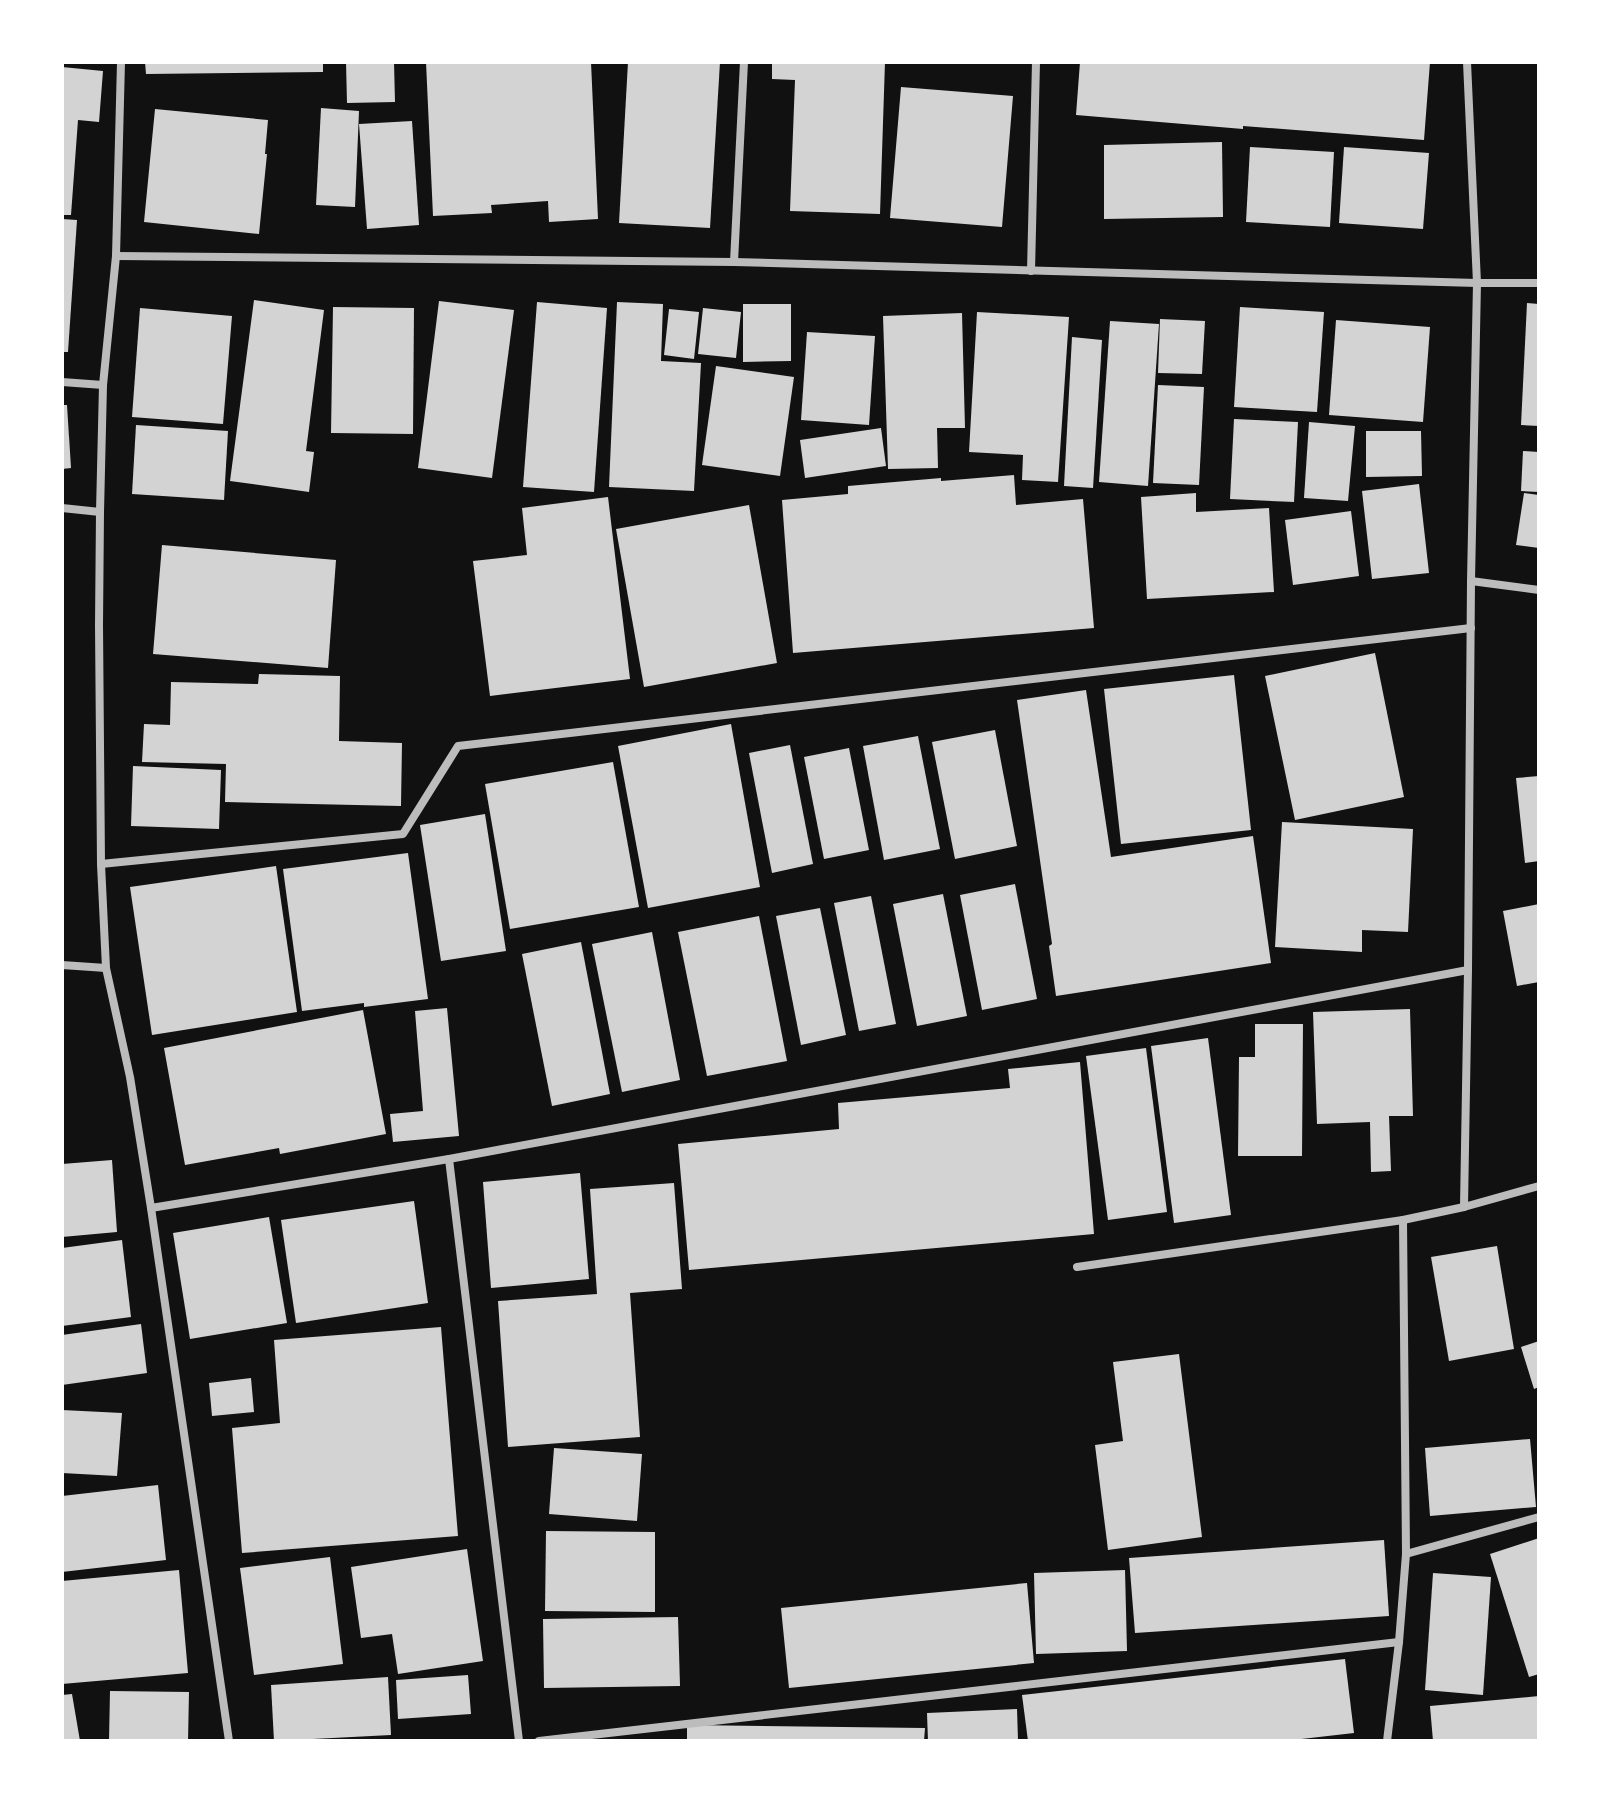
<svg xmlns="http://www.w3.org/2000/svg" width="1601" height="1803" viewBox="0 0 1601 1803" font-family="'Playfair Display',serif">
<rect width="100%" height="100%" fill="#111"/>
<g fill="#d3d3d3">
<path d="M145 62H323V72L146 74Z"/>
<path d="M346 62H394L395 102 347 103Z"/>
<path d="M426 62H591L598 219 549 222 548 201 491 205 492 213 433 216Z"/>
<path d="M628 62H720L710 228 619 223Z"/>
<path d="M772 62H885L880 214 790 211 795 80 772 79Z"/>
<path d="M1080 62H1430L1424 140 1243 126V129L1076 115Z"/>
<path d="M62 67 103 71 99 122 78 120 71 215H62Z"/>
<path d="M901 87 1013 96 1002 227 890 218Z"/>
<path d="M321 108 359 111 355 207 316 205Z"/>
<path d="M155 109 268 120 265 154H267L259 234 144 222Z"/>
<path d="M412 121 419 225 367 229 359 124Z"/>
<path d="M1222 142 1223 217 1104 219V145Z"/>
<path d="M1250 147 1334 152 1330 227 1246 222Z"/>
<path d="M1344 147 1429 153 1423 229 1339 223Z"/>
<path d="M62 219 77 220 68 352H62Z"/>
<path d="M254 300 324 310 306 451 314 452 309 492 230 481Z"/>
<path d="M439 301 514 310 492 478 418 468Z"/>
<path d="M537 302 607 308 594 492 523 487Z"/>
<path d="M617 302 663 304 661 361 701 363 694 491 609 487Z"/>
<path d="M1527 303 1539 304V426L1521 425Z"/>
<path d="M743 304H791V361L743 362Z"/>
<path d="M333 307 414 308 413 434 331 433Z"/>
<path d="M1240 307 1324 312 1317 412 1234 407Z"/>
<path d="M140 308 232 316 223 424 132 417Z"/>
<path d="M703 308 741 312 736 358 698 354Z"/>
<path d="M669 309 699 312 694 359 664 355Z"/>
<path d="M977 312 1069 317 1058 482 1022 480 1023 455 969 452Z"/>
<path d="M962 313 965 428H937L938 468 888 469 883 316Z"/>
<path d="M1160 319 1205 321 1202 374 1158 373Z"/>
<path d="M1336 320 1430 327 1423 422 1329 415Z"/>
<path d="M1110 321 1159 324 1148 486 1099 482Z"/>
<path d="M807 332 875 336 869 425 801 420Z"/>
<path d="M1072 337 1102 340 1093 488 1064 486Z"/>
<path d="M716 366 794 377 780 476 702 465Z"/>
<path d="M1158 385 1204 387 1199 485 1153 483Z"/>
<path d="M62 405H67L71 468 62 469Z"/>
<path d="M1234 419 1298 422 1294 502 1230 499Z"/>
<path d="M1309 422 1355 426 1348 501 1304 498Z"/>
<path d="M136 425 228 431 224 500 132 494Z"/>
<path d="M881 428 886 466 805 478 800 440Z"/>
<path d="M1366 431H1421L1422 476 1366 477Z"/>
<path d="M1523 451 1539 452V492L1521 491Z"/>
<path d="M1014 475 1016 505 1083 499 1094 628 793 653 782 500 848 494V486L941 478V481Z"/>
<path d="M1419 484 1429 573 1372 579 1362 491Z"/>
<path d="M1196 493V512L1269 508 1274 592 1147 599 1141 497Z"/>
<path d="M1524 493 1539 495V548L1516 545Z"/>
<path d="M608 497 630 679 490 696 473 561 527 555 522 508Z"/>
<path d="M749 505 777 663 644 687 616 529Z"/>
<path d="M1351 511 1359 576 1293 585 1285 520Z"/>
<path d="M162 545 336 560 328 668 153 654Z"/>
<path d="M1375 653 1404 797 1295 820 1265 676Z"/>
<path d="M259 674 340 676 339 741 402 743 401 806 225 802 226 764 142 762 144 724 170 725 171 682 258 684Z"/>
<path d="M1234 675 1251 830 1121 844 1104 689Z"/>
<path d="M1086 690 1111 857 1253 836 1271 963 1056 996 1049 946 1052 944 1017 700Z"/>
<path d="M731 724 760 887 648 908 618 746Z"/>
<path d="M995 730 1017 846 955 859 932 742Z"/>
<path d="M918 736 940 849 884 860 863 746Z"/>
<path d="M790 745 813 864 772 873 749 753Z"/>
<path d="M849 748 869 850 824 859 804 757Z"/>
<path d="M613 762 639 907 510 929 485 784Z"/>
<path d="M133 766 221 770 219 829 131 826Z"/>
<path d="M1539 776V861L1525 863 1516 778Z"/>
<path d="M485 814 506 951 441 961 420 825Z"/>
<path d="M1282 822 1413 829 1408 932 1362 930V952L1275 947Z"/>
<path d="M408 853 428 999 364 1007V1003L302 1011 283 869Z"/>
<path d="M276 866 297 1012 152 1035 130 887Z"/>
<path d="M1015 884 1037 999 982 1010 960 895Z"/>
<path d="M943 894 967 1016 917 1026 893 904Z"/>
<path d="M871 896 896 1024 859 1031 834 903Z"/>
<path d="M1539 904V982L1517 986 1503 911Z"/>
<path d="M820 908 846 1035 801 1045 776 916Z"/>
<path d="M759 916 787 1061 707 1076 678 932Z"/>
<path d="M652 932 680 1080 622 1092 592 944Z"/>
<path d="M581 942 610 1094 552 1106 522 954Z"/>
<path d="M447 1008 459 1136 393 1142 390 1114 423 1111 415 1011Z"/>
<path d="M1410 1009 1413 1116H1389L1391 1171 1371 1172 1370 1122 1317 1124 1313 1012Z"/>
<path d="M363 1010 386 1134 280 1154 279 1148 185 1165 164 1048Z"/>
<path d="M1255 1024H1303L1302 1156H1238L1239 1057H1255Z"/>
<path d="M1208 1038 1231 1215 1174 1223 1151 1046Z"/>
<path d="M1146 1048 1167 1212 1108 1220 1086 1056Z"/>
<path d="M1080 1062 1094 1234 689 1270 678 1144 839 1129 838 1103 1010 1088 1008 1069Z"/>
<path d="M112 1160 117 1232 62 1237V1164Z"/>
<path d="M580 1173 589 1279 491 1288 483 1182Z"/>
<path d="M674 1183 682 1289 630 1293 640 1437 508 1447 498 1301 597 1294 590 1189Z"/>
<path d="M414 1201 428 1303 296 1323 281 1220Z"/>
<path d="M269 1217 287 1323 190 1339 173 1233Z"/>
<path d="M122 1240 131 1317 62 1326V1248Z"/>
<path d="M1497 1246 1514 1349 1449 1361 1431 1257Z"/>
<path d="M141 1324 147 1373 62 1385V1335Z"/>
<path d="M441 1327 458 1536 242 1553 232 1428 280 1423 274 1340Z"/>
<path d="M1539 1341V1387L1534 1389 1521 1347Z"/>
<path d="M1179 1354 1202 1537 1108 1550 1095 1445 1123 1441 1113 1362Z"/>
<path d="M251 1378 254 1412 212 1416 209 1383Z"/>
<path d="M62 1410 122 1413 117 1476 62 1473Z"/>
<path d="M1530 1439 1536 1507 1430 1516 1425 1448Z"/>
<path d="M554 1448 642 1454 637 1521 549 1514Z"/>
<path d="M158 1485 166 1560 62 1572V1496Z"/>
<path d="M546 1531 655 1532V1612L545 1611Z"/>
<path d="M1539 1538V1674L1529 1677 1490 1554Z"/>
<path d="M1384 1540 1389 1616 1135 1633 1129 1558Z"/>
<path d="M467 1549 483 1661 398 1674 392 1634 361 1638 351 1567Z"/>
<path d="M330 1557 343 1664 254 1675 240 1568Z"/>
<path d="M179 1570 188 1673 62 1684V1581Z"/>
<path d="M1125 1570 1127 1651 1036 1654 1034 1573Z"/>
<path d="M1433 1573 1491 1577 1483 1695 1425 1690Z"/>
<path d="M1027 1583 1034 1663 789 1688 781 1608Z"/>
<path d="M678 1617 680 1686 544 1688 543 1619Z"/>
<path d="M1345 1659 1354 1733 1284 1741H1028L1022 1695Z"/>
<path d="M468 1675 471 1714 398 1719 396 1680Z"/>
<path d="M388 1677 391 1735 274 1741 271 1685Z"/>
<path d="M110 1691 189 1692 188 1741H109Z"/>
<path d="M72 1694 80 1741H62V1695Z"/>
<path d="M1539 1696V1741H1433L1430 1706Z"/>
<path d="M1017 1709 1018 1741H928L927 1713Z"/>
<path d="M687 1725 925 1728 924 1741H687Z"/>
</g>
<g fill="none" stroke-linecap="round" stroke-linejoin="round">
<g stroke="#bcbcbc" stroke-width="8">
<path d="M121 62 116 256 103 385 100 512 99 625 101 864 106 968 130 1077 151 1208 229 1741"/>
<path d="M116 256 734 262 1477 283H1539"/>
<path d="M734 262 744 62"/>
<path d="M1031 271 1036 62"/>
<path d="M62 382 103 385"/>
<path d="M62 508 100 512"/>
<path d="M1471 581 1539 590"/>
<path d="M101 864 403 834 458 746 1471 628"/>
<path d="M62 965 106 968"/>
<path d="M449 1159 519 1741"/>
<path d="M1464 1207 1468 970 1471 581 1477 283 1467 62"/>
<path d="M151 1208 449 1159 1468 970"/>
<path d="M1077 1267 1403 1220 1464 1207 1539 1186"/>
<path d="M1406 1554 1539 1517"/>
<path d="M539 1741 1399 1642"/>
<path d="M1387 1741 1399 1642 1406 1554 1403 1220"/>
</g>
</g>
<rect width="1601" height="1803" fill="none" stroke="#ffffff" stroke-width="128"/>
</svg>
